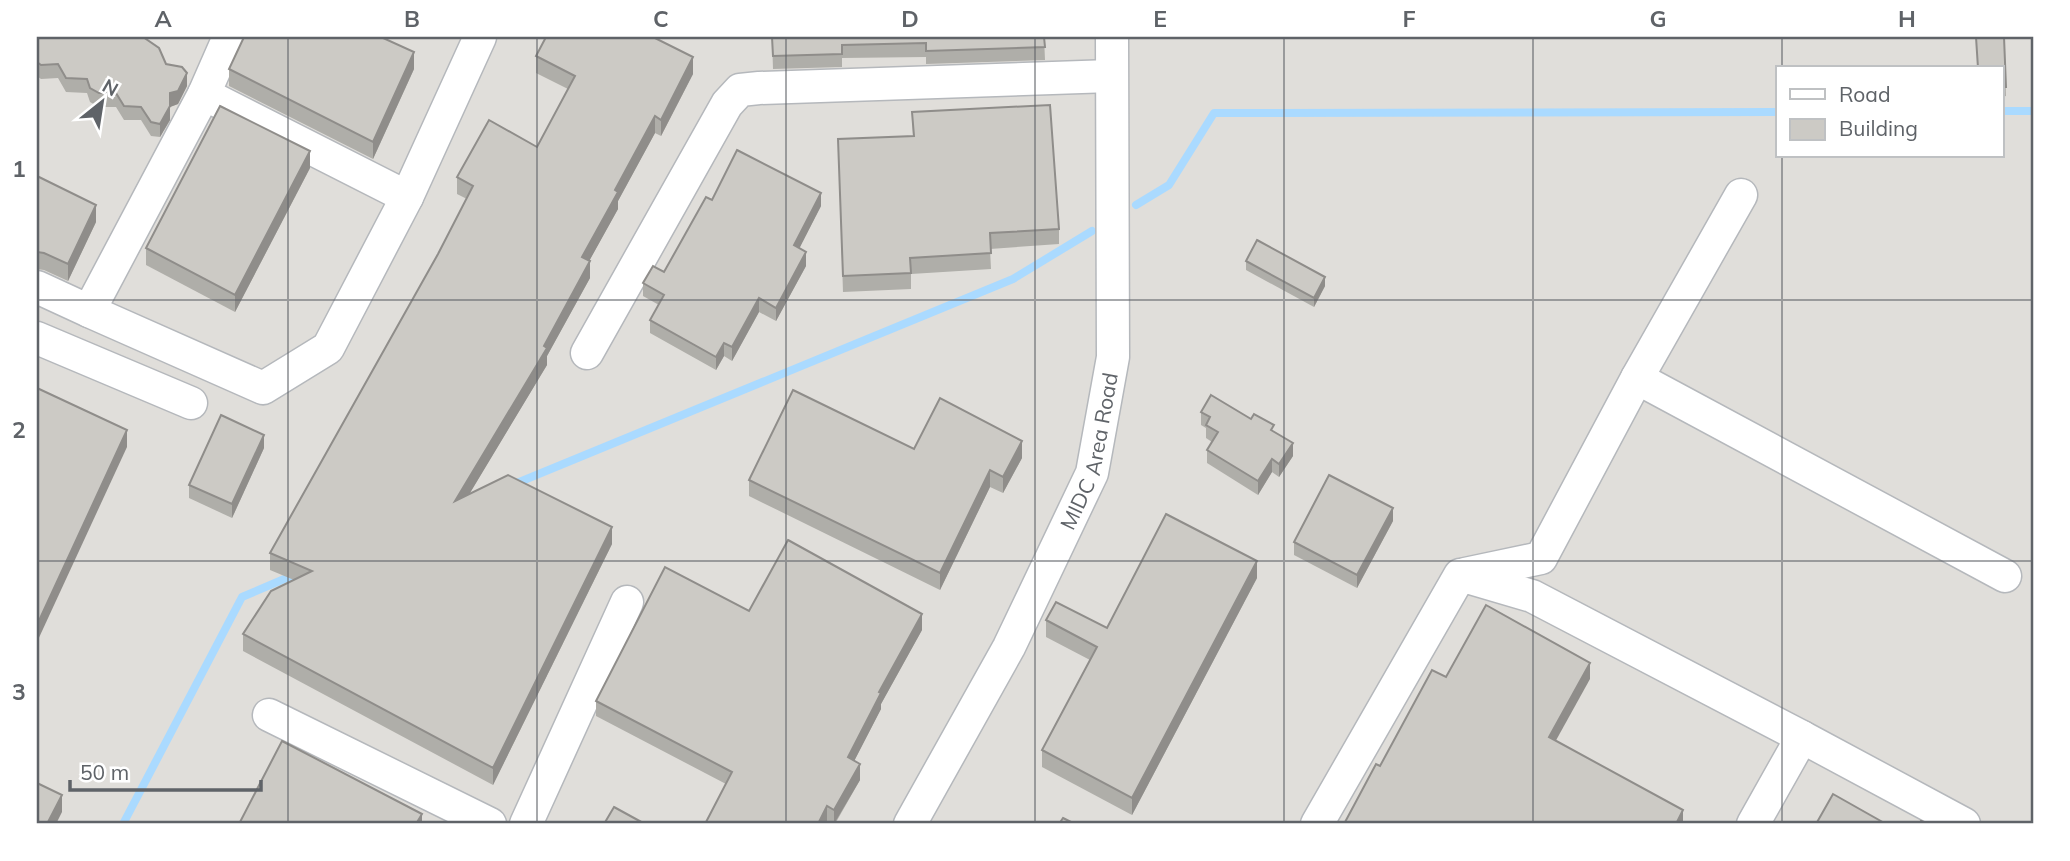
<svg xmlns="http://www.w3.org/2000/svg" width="2070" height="861" viewBox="0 0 2070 861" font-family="Mulish,sans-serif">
<rect width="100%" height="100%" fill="#f1efe8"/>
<path fill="#e0deda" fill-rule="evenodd" d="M37 37H2033V824H37ZM1778 68H2002V156H1778Z"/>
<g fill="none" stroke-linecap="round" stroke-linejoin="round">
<g stroke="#aadaff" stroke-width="8">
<path d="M2002 111H2033"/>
<path d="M1136 205 1169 185 1214 113 1778 112"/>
<path d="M512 485 1013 279 1092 231"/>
<path d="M123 824 242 597 296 574"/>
</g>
<defs>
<g id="minor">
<path d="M229 37 204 94 407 197 480 37"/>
<path d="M37 287 89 311 204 94"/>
<path d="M89 311 263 388 328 348 407 197"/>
<path d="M37 338 191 403"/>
<path d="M587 353 727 104 740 90 759 88 1111 76"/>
<path d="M1637 378 2005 576"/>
<path d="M1465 574 1541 558 1637 378 1741 195"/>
<path d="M269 715 490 824"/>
<path d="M1802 737 1964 824"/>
<path d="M526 824 627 602"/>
<path id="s1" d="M910 824 1009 647 1092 473 1113 357 1112 37"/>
<path d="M1317 824 1460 575 1532 596 1802 737 1753 824"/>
</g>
</defs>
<use href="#minor" stroke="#b5b8bc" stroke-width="35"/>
<use href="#minor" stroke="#fff" stroke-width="32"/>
</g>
<g fill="#afaea9">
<path d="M37 37 147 39 166 64 187 86 178 104 170 107V120L160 137 151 136 141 120H124L116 107H99L90 102 87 93 66 92 58 78 41 79 37 76Z"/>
<path d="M772 37H1044L1045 60 926 64V57L842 58V67L773 69Z"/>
<path d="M2004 37 2006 96 2002 97V68Z"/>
<path d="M536 56 693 74 661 136 655 133 618 201V209L589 261 590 278 547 356V365L469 494 612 544 493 785 243 651V634L294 580 270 570V553L438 254 467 199 457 194V177L537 147 568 89 536 73Z"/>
<path d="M229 69H414L373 159 229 86Z"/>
<path d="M912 112 1059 229V244L990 249 991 269 911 274V289L843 292 838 139 913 136Z"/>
<path d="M310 168 235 312 146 265V248Z"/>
<path d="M37 176 96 222 68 281 44 270 37 269Z"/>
<path d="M712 200 821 206 799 248 806 266 776 321 759 312 732 361 724 356 716 370 650 333V320L659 305 643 296V283L664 272Z"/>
<path d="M1246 261 1325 286 1314 307 1246 270Z"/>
<path d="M1201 412 1251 419 1274 432 1293 456 1279 477 1272 472 1258 495 1207 463V450L1212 442 1206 438V428L1201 425Z"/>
<path d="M264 448 232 518 189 498V485Z"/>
<path d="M914 449 1022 458 1003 493 990 487 940 590 749 496V480Z"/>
<path d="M1393 521 1357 588 1294 555V542Z"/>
<path d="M1257 578 1132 815 1042 767V750L1090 660 1046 637V620L1107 628Z"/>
<path d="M922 630 881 704V709L854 761 860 780 835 824 827 821 826 824H705L726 784 596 716V701Z"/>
</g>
<g fill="#8f8d8a">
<path d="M414 52V69L373 159V142Z"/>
<path d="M693 57V74L661 136V120Z"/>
<path d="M187 73V86L178 104 170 107V93Z"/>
<path d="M170 106V120L160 137V124Z"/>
<path d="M655 116V133L618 201V209L582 274V257L615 190Z"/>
<path d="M310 151V168L235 312V295Z"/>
<path d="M821 193V206L794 259V245Z"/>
<path d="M96 205V222L68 281V264Z"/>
<path d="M806 252V266L776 321V308Z"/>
<path d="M590 261V278L547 356V365L455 518V501L544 346Z"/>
<path d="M1325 277V286L1314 307V298Z"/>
<path d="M759 298V312L732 361V347Z"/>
<path d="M724 343V356L716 370V357Z"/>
<path d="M127 430V447L37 642V625Z"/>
<path d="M264 435V448L232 518V504Z"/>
<path d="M1022 441V458L1003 493V477Z"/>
<path d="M1293 443V456L1279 477V464Z"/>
<path d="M1272 459V472L1258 495V481Z"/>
<path d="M990 470V487L940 590V573Z"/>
<path d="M1393 508V521L1357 588V575Z"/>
<path d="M612 527V544L493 785V768Z"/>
<path d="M1257 561V578L1132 815V798Z"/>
<path d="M922 614V630L881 704V709L848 773V757L879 692Z"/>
<path d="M1590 663V679L1549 753V737Z"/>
<path d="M860 764V780L834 824V810Z"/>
<path d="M62 795V812L56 824H47Z"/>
<path d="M827 806V821L826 824H818Z"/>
<path d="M1683 810V824H1676Z"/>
<path d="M422 814V824H416Z"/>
</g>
<g fill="#cccac5" stroke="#8f8d8a" stroke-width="2">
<path d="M37 37H143L159 48 166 64 182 67 187 73 178 91 170 93V106L160 124 151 122 141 107 124 106 116 93H99L90 88 87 79 66 78 58 64 41 65 37 62Z"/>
<path d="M244 37H381L414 52 373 142 229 69Z"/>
<path d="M546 37H653L693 57 661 120 655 116 615 190 618 192 582 257 590 261 544 346 547 348 455 501 508 475 612 527 493 768 243 634 271 591 312 571 270 553 438 254 473 186 457 177 489 120 537 147 575 76 536 56Z"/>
<path d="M772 37H1044L1045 47 926 51V43L842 45V54L773 56Z"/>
<path d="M1976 37H2004L2006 87H2002V68H1978Z"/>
<path d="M1050 105 1059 229 990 233 991 253 910 258 911 273 843 276 838 139 914 136 912 112Z"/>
<path d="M220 106 310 151 235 295 146 248Z"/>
<path d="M737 150 821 193 794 245 806 252 776 308 759 298 732 347 724 343 716 357 650 320 664 295 643 283 653 266 664 272 706 197 712 200Z"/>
<path d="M37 176 96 205 68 264 44 253 37 252Z"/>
<path d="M1257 240 1325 277 1314 298 1246 261Z"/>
<path d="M37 388 127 430 37 625Z"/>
<path d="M793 390 914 449 940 398 1022 441 1003 477 990 470 940 573 749 480Z"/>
<path d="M1211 395 1251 419 1254 414 1274 425 1271 430 1293 443 1279 464 1272 459 1258 481 1207 450 1218 432 1206 425 1210 417 1201 412Z"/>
<path d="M221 415 264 435 232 504 189 485Z"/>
<path d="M1329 475 1393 508 1357 575 1294 542Z"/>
<path d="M1166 514 1257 561 1132 798 1042 750 1097 647 1046 620 1056 602 1107 628Z"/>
<path d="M788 540 922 614 879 692 881 693 848 757 860 764 834 810 827 806 818 824H705L732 772 596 701 665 567 749 611Z"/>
<path d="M1486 605 1590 663 1549 737 1683 810 1676 824H1344L1376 764 1380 766 1432 670 1446 677Z"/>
<path d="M282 741 422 814 416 824H239Z"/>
<path d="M37 783 62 795 47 824H37Z"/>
<path d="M1833 794 1886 824H1816Z"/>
<path d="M614 807 645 824H604Z"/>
<path d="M1063 818 1075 824H1059Z"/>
<path d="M1921 821 1928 824H1919Z"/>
</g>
<path fill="none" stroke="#5f6368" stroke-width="2" stroke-opacity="0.55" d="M288 37V824M537 37V824M786 37V824M1035 37V824M1284 37V824M1533 37V824M1782 37V68M1782 156V824M37 300H2033M37 561H2033"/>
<g text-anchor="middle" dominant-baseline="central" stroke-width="5" stroke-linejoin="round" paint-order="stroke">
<g font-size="21" fill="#5f6368" stroke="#fff">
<text stroke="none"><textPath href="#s1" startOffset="416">MIDC Area Road</textPath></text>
</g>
</g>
<rect width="2070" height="861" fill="none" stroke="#ffffff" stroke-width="77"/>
<rect x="1776" y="66" width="228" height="91" fill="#ffffff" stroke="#bfc1c3" stroke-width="2"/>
<rect x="1790" y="89" width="35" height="10" fill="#ffffff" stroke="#bfc1c3" stroke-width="2"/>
<text x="1839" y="102" font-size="21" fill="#5f6368">Road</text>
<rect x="1790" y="119" width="35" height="21" fill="#cccac5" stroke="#bfc1c3" stroke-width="2"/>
<text x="1839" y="136" font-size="21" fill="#5f6368">Building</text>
<g transform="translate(102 102) rotate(30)" stroke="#ffffff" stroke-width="5" paint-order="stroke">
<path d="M0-5L12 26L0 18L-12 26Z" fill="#5f6368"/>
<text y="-10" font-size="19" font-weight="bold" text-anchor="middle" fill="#5f6368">N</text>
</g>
<path d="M70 780v10h191v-10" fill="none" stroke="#5f6368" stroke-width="3.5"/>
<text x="80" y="780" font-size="21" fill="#5f6368" stroke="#ffffff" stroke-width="5" paint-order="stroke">50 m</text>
<rect x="38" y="38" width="1994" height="784" fill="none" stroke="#5f6368" stroke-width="2.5"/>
<g font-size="23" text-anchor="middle" font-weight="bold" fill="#5f6368">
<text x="163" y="27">A</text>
<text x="412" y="27">B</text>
<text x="661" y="27">C</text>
<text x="910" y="27">D</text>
<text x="1160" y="27">E</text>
<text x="1409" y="27">F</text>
<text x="1658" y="27">G</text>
<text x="1907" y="27">H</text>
<text x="19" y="177">1</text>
<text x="19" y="438">2</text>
<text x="19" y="700">3</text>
</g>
</svg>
